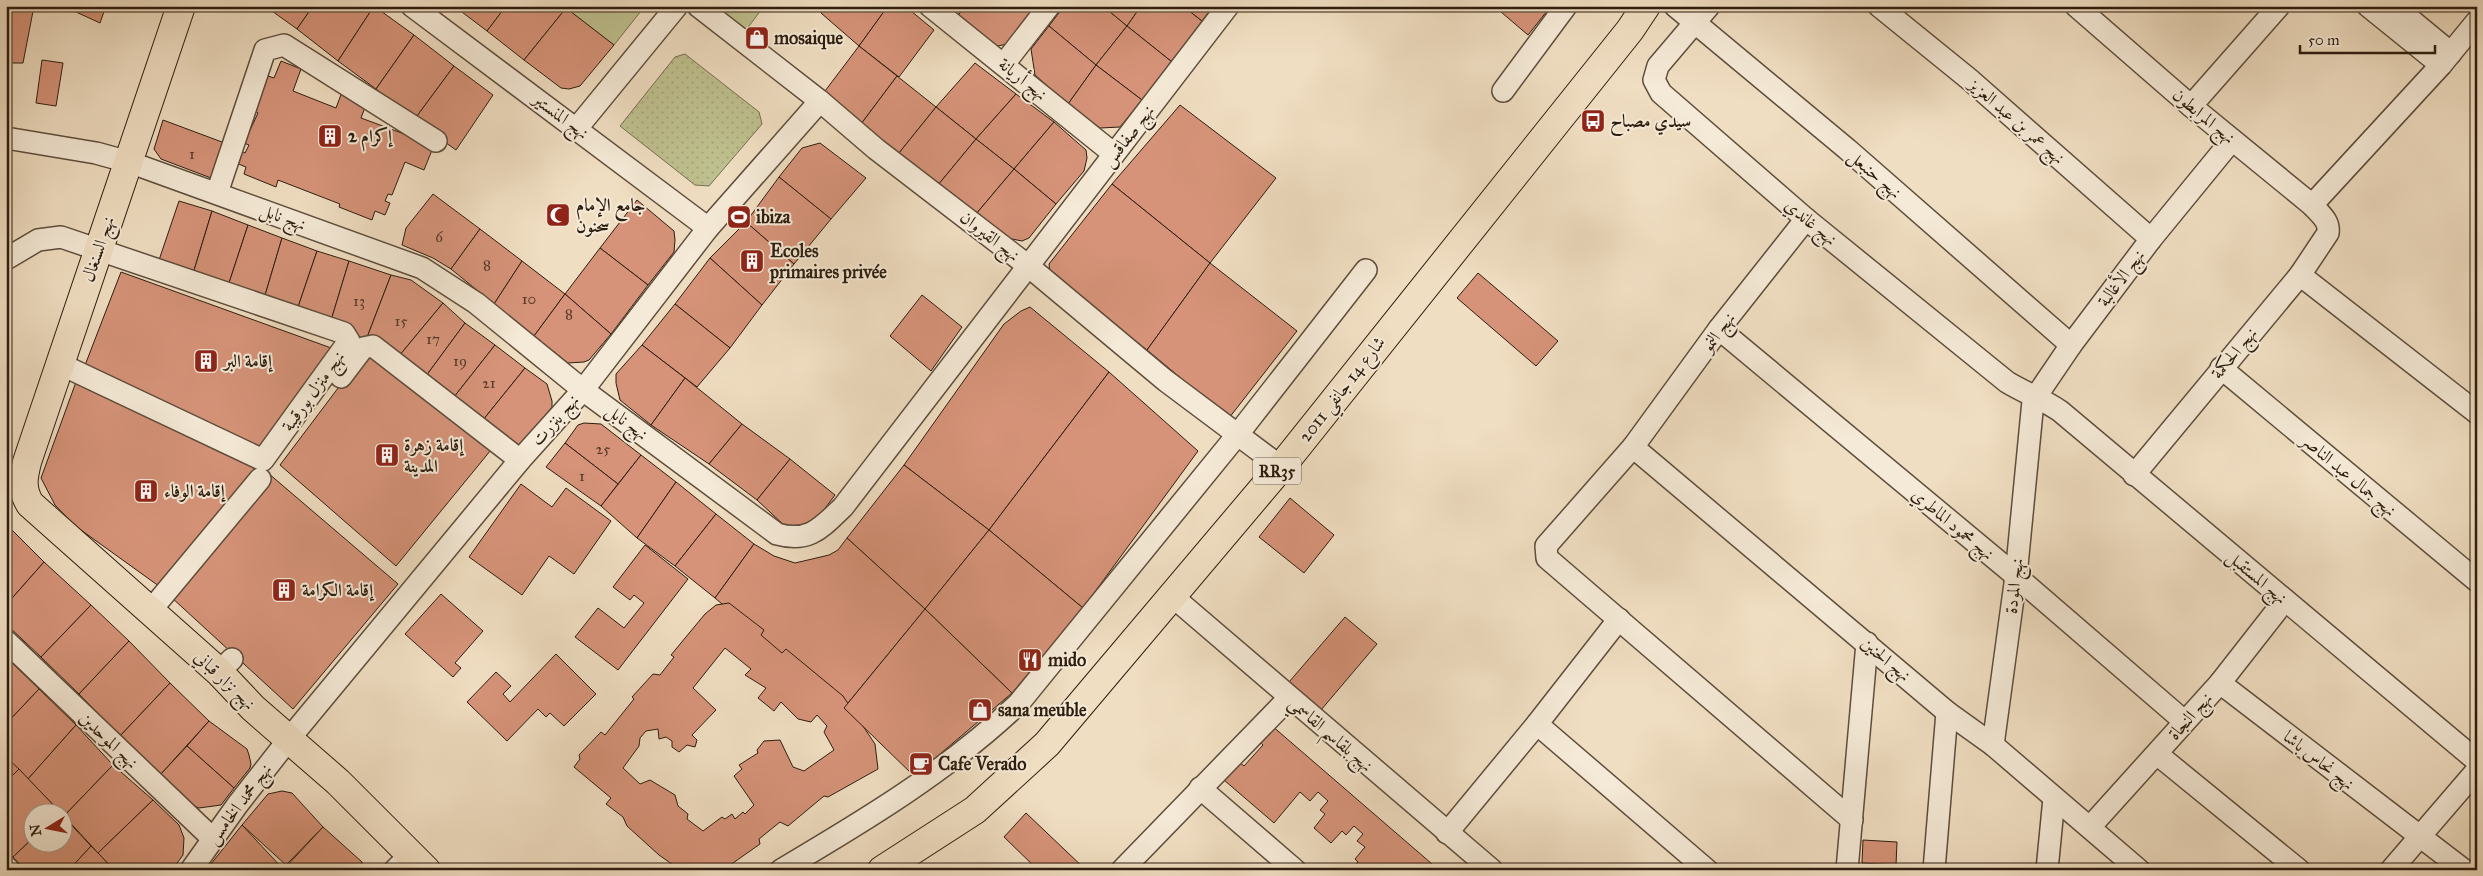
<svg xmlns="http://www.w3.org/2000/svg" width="2483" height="876" viewBox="0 0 2483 876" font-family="'IM FELL Great Primer',Amiri,serif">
<defs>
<pattern id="park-dots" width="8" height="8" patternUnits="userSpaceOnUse" patternTransform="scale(1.25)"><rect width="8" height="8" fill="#bfc08f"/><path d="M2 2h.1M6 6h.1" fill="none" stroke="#a4a57a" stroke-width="1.8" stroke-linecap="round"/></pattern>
</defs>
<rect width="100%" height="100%" fill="#f0dec2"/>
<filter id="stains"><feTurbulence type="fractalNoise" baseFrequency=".004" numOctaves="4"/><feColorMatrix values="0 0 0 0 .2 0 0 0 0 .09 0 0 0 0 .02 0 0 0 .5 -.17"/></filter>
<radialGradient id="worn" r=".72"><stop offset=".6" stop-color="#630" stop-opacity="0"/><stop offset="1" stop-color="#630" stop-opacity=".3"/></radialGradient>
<g fill="#bfc08f" stroke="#766e4f">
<path d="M567 6H645L614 45 566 8Z"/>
<path d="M708 6H764L743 34Z"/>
</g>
<path fill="url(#park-dots)" stroke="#766e4f" d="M685 54 759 112 762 124 709 186 695 185 620 126 675 57Z"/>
<g fill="#d69379" stroke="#2d1d0f" fill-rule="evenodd">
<path d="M6 6H34L23 63H6Z"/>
<path d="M63 6H106L100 23Z"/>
<path d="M265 6H313L297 29Z"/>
<path d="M313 6H374L338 61 297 29Z"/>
<path d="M374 6 414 35 376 89 338 61Z"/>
<path d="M454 6H506L487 31Z"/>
<path d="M506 6H564L566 8 524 60 487 31Z"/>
<path d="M825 6H888L859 46 821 13Z"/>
<path d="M888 6H905L934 30 899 77 859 46Z"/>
<path d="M943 6H965L957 17Z"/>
<path d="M965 6H1031L1038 12 1007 44 998 46 992 45 957 17Z"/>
<path d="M1064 6H1103L1127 26 1096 65 1049 26Z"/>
<path d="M1103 6H1141L1127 26Z"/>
<path d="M1141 6H1183L1202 21 1172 62 1127 26Z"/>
<path d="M1183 6H1213L1202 21Z"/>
<path d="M1494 6H1551L1528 35Z"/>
<path d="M566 8 614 45 580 86 569 89 561 88 524 60Z"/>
<path d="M1049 26 1096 65 1068 104 1035 75 1031 49Z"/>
<path d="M1127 26 1172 62 1142 100 1096 65Z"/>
<path d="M414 35 454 66 414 120 376 89Z"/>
<path d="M859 46 897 76 861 124 822 95Z"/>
<path d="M42 60 63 63 56 106 36 103Z"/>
<path d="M281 61 301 69 293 91 336 108 342 92 367 102 361 118 434 145 424 170 405 162 392 195 388 194 385 201 390 203 385 215 375 211 372 220 339 207 340 204 278 180 276 187 244 174 246 167 236 163 241 151 245 153 249 145 244 143 258 113 255 111 268 76 274 78Z"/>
<path d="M975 63 1016 94 976 139 936 107Z"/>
<path d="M1096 65 1142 100 1120 127 1100 128 1068 104Z"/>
<path d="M454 66 493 95 456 150 414 120Z"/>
<path d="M897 76 936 107 899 153 861 124Z"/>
<path d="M1016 94 1054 122 1014 169 976 139Z"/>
<path d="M1180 105 1276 178 1210 263 1112 184Z"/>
<path d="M936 107 976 139 938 185 899 153Z"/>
<path d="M163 120 230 145 219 181 161 159 154 149Z"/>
<path d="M1054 122 1086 150 1087 158 1084 171 1056 204 1014 169Z"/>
<path d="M976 139 1014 169 976 214 938 185Z"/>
<path d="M820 143 866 178 831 219 779 177 802 148Z"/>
<path d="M1014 169 1056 204 1029 238 1022 241 1002 237 976 214Z"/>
<path d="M779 177 831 219 794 264 746 222Z"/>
<path d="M1112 184 1210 263 1147 350 1055 279 1050 272 1049 264Z"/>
<path d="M433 194 480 229 451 269 433 258 402 245 406 228Z"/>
<path d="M637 200 674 231 675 240 674 252 648 285 600 248Z"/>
<path d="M179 201 212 211 192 277 157 266Z"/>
<path d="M212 211 248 225 227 289 192 277Z"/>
<path d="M746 222 794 264 762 305 710 258Z"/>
<path d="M248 225 282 238 263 302 227 289Z"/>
<path d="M480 229 522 261 494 304 451 269Z"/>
<path d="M282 238 317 251 296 313 263 302Z"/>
<path d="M600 248 648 285 611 334 565 294Z"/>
<path d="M317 251 349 261 329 327 296 313Z"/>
<path d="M710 258 762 305 730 348 675 304Z"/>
<path d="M349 261 391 275 366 340 329 327Z"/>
<path d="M522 261 565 294 534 336 494 304Z"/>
<path d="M1210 263 1297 331 1229 418 1147 350Z"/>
<path d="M121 272 334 349 263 459 82 373Z"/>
<path d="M1478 273 1558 341 1536 366 1457 298Z"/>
<path d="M391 275 411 280 443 303 399 356 366 340Z"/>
<path d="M565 294 611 334 589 360 584 362 568 363 534 336Z"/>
<path d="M922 295 962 327 931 371 890 336Z"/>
<path d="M443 303 465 323 426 376 399 356Z"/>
<path d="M675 304 730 348 697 387 642 345Z"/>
<path d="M1030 307 1109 372 989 530 904 465 1004 324 1021 311Z"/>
<path d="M465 323 495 345 454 397 426 376Z"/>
<path d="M495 345 525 368 483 420 454 397Z"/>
<path d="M642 345 685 378 651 425 620 400 616 383V374Z"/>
<path d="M366 351 495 445 396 566 280 465Z"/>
<path d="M525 368 547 384 552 401V407L519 449 483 420Z"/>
<path d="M1109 372 1198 451 1083 608 989 530Z"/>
<path d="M685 378 742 424 709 464 651 425Z"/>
<path d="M76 382 264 468 163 589 74 525 55 505 41 478Z"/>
<path d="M584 423 601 424 641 455 618 484 565 443 578 425Z"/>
<path d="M742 424 790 459 757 500 709 464Z"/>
<path d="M565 443 618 484 601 506 546 467Z"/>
<path d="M641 455 676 482 637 538 601 506Z"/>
<path d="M790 459 835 495 814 523 799 528 785 526 757 500Z"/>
<path d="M904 465 989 530 925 609 847 538Z"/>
<path d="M268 473 398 584 293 709 171 597Z"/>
<path d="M676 482 716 514 675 566 637 538Z"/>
<path d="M521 484 552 507 566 488 611 521 574 574 549 556 522 595 469 557Z"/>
<path d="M1290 498 1334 535 1304 573 1259 537Z"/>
<path d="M716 514 754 544 715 598 675 566Z"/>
<path d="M12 530 44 562 6 605V537Z"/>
<path d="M989 530 1083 608 1012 693 925 609Z"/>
<path d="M847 538 925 609 844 708 715 598 754 544 774 556 795 563 829 555 838 550Z"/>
<path d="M645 545 688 579 618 670 575 637 598 608 624 628 644 603 634 595 630 600 613 587Z"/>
<path d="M44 562 91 605 41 657 6 624V605Z"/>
<path d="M441 594 483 631 455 663 461 668 453 677 405 634Z"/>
<path d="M729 603 764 630 761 635 782 653 786 649 843 696 875 744 878 769 828 797 824 796 788 826 780 822 759 839 760 844 723 870H688L676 867 659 855 627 826 623 817 606 804 611 798 574 767 580 759 579 755 601 732 605 735 634 699 632 697 653 674 660 675 674 657 671 655 705 614 716 605ZM725 648 751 669 745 675 766 688 758 698 774 711 781 702 798 719 811 722 817 715 827 726 824 732 834 750 804 771 793 767 780 740 764 741 757 750 758 753 739 765 742 769 734 776 754 805 745 814 743 812 735 819 732 814 725 819 722 817 703 831 687 819 688 814 678 806 675 795 650 780 640 784 623 768 639 746 640 738 646 731 658 729 659 739 666 737 672 741V747L679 752 687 745 695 747 697 740 692 735 716 710 693 688Z"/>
<path d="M91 605 129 641 79 694 41 657Z"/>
<path d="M925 609 1012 693 914 776 844 708Z"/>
<path d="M1345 617 1377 644 1321 710 1289 682Z"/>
<path d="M129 641 170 683 120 736 79 694Z"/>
<path d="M556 654 596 694 564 726 550 713 546 717 538 709 507 741 467 702 496 672 511 686 503 694 510 702Z"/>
<path d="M6 657 39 689 6 724Z"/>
<path d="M170 683 209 721 160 775 120 736Z"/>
<path d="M39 689 76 725 28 779 6 757V724Z"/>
<path d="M209 721 247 749 249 755 251 764 250 768 234 788 187 746Z"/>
<path d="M76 725 113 765 64 816 28 779Z"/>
<path d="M1271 725 1439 870H1351L1358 862 1355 859 1365 847 1357 841 1363 834 1354 826 1346 835 1342 831 1331 843 1314 828 1325 814 1320 810 1328 801 1318 792 1310 801 1300 792 1274 823 1224 780 1238 761 1244 766 1263 745 1258 740Z"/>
<path d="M187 746 234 788 221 805 199 808 188 803 160 775Z"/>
<path d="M6 757 19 769 6 782Z"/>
<path d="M113 765 153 800 98 853 64 816Z"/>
<path d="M19 769 61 813 32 814V839L13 857 6 851V782Z"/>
<path d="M282 791 292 793 323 827 286 865 242 825 268 794Z"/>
<path d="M153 800 179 825 184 838 183 855 172 870H114L98 853Z"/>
<path d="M1026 813 1086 870H1038L1004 837Z"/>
<path d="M62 815 91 846 69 870H25L13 857 32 839V844H62Z"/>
<path d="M242 825 283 869V870L207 869Z"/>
<path d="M323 827 362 862V870H283Z"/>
<path d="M1863 840 1897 842 1896 865 1862 863Z"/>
<path d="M91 846 98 853 114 870H69Z"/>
</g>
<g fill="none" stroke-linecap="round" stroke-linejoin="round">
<defs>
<g id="minor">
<path d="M412 6 708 228"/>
<path d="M698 6 820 101 876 149 1027 265 1166 381 1281 467"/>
<path d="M930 6 1114 154"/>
<path d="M1675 6 1847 149 2071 345"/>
<path d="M1709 6 1658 66 1654 80 1661 93 1806 219 2007 382C2025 393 2043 399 2060 411L2477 761"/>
<path d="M1879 6 1969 79 2151 239"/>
<path d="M2076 6 2191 106 2312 205C2320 214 2330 221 2328 233L2300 275 2134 475"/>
<path d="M2368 6 2441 65"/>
<path d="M2394 6 2451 53"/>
<path d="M1004 64 1049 6"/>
<path d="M1503 91 1566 6"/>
<path d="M2191 106 2279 6"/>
<path d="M577 128 677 6"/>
<path d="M6 138 96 153 129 162 422 268 476 303 583 390 777 534C809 543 821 528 843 507L1228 6"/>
<path d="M217 193 265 50 284 45 436 141"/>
<path d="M2312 205 2441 65 2477 21"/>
<path d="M1806 219 1719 329 1633 447 1546 546 1547 558 1852 820"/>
<path d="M6 259 38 240 61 237 344 333 349 341 263 460 60 364"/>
<path d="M2300 275 2477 413"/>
<path d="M1719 329 2016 576 2184 721"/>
<path d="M2221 368 2477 581"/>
<path d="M341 377 363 348 373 346 520 460"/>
<path d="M1633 447 1947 712 1993 745 2139 870"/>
<path d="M1172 596 1492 870"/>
<path d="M151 610 260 479"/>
<path d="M6 641 212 838"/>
<path d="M219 672 232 659"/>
<path d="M2220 683 2464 870"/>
<path d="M1537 724 1707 870"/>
<path d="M1993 745 2016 576 2033 401 2071 345 2151 239 2232 140"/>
<path d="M2157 754 2299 870"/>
<path d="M1200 788 1295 870"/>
<path d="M2090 827 2220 683 2285 600"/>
<path d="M1447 833 1537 724 1619 619"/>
<path d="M6 867 9 870"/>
<path d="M191 870 238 804 289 739 520 460 583 390 708 228 820 101"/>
<path d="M395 870 409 856"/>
<path d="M781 870C864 821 949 770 1019 703L1238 434 1366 270"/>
<path d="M1122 870 1289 698"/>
<path d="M1847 870 1867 643"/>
<path d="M1934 870 1947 712"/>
<path d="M2047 870 2054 798"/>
<path d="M2391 870 2477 770"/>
</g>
<g id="major">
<path d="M181 6 27 462C23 478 21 489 30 504L219 672 253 708 338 782 426 870"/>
<path d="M882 870 975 810 1047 744 1281 467 1630 30 1646 6"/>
</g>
</defs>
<use href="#minor" stroke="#5e4d3c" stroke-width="24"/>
<use href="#major" stroke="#2d1d0f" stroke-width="30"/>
<use href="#minor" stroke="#f5ead7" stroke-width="21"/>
<use href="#major" stroke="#f0dec2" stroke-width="28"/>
</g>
<defs>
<symbol id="shop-square" viewBox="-11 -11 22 22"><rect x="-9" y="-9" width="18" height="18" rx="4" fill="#8f2418" stroke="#f5ead7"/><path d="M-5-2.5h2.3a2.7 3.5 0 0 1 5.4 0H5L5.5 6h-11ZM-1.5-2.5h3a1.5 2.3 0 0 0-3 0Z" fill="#fff"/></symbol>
<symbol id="bus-square" viewBox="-11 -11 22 22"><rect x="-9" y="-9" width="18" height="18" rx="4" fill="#8f2418" stroke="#f5ead7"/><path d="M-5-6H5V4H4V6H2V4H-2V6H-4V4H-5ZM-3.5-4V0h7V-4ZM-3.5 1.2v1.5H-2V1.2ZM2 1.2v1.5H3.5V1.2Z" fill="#fff"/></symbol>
<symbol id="building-square" viewBox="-11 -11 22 22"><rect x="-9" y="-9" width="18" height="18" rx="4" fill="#8f2418" stroke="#f5ead7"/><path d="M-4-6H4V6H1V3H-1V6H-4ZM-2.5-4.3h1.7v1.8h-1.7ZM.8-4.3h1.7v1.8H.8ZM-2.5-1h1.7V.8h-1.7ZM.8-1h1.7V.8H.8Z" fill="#fff"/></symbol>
<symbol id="mosque-square" viewBox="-11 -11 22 22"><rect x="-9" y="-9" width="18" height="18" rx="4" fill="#8f2418" stroke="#f5ead7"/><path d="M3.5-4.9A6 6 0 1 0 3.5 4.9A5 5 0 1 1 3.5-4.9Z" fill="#fff"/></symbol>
<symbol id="stadium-square" viewBox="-11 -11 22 22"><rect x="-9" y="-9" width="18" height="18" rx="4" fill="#8f2418" stroke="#f5ead7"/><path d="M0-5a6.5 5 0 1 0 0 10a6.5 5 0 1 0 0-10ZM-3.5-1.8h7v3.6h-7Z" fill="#fff"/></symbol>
<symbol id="restaurant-square" viewBox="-11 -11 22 22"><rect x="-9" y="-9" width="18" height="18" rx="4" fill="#8f2418" stroke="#f5ead7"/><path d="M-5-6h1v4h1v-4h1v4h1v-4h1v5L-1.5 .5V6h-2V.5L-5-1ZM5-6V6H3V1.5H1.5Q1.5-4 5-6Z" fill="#fff"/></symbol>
<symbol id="cafe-square" viewBox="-11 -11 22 22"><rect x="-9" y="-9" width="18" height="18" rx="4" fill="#8f2418" stroke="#f5ead7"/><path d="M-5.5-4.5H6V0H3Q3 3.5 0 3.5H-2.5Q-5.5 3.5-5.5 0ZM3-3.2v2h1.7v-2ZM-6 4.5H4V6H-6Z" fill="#fff"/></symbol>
</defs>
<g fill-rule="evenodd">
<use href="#shop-square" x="743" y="24" width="28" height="28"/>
<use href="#bus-square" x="1579" y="107" width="28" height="28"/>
<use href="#building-square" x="316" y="122" width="28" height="28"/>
<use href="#mosque-square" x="544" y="201" width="28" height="28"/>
<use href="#stadium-square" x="725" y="203" width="28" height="28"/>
<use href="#building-square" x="738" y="247" width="28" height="28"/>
<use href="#building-square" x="192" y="347" width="28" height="28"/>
<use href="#building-square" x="373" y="441" width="28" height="28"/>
<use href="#building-square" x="132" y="477" width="28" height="28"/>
<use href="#building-square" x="270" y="576" width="28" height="28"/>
<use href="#restaurant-square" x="1016" y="646" width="28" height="28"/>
<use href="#shop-square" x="966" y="696" width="28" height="28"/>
<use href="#cafe-square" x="907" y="750" width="28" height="28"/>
</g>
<g text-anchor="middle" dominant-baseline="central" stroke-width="4" stroke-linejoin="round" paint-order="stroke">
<g font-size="15" fill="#573a2a">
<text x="192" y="154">1</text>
<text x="439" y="237">6</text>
<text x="487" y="265">8</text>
<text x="529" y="299">10</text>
<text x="359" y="301">13</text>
<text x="569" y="314">8</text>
<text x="401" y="321">15</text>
<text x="433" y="339">17</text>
<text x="460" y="361">19</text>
<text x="489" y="383">21</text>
<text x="603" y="449">25</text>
<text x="582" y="476">1</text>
</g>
<rect fill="#f5ead7" stroke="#695a4b" stroke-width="1" x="1253" y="457.5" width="48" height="27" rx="4"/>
<g font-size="16" font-weight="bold" fill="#2d1d0f">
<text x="1277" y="471">RR35</text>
</g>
<g font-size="18" font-weight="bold" fill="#2d1d0f" stroke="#f5ead7" text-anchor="start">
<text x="774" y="38">mosaique</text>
<text x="1610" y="121">سيدي مصباح</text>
<text x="348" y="136">إكرام 2</text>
<text x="576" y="205">جامع الإمام<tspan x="576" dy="21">سحنون</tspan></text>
<text x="756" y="217">ibiza</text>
<text x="770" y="251">Ecoles<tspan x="770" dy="21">primaires privée</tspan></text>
<text x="224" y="361">إقامة البر</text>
<text x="404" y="445">إقامة زهرة<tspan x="404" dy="21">المدينة</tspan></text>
<text x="164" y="491">إقامة الوفاء</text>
<text x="302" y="590">إقامة الكرامة</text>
<text x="1048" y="660">mido</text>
<text x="998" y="710">sana meuble</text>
<text x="938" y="764">Cafe Verado</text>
</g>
<g font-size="18" fill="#2d1d0f" stroke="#f5ead7">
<text transform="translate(1023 79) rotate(39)">نهج أريانة</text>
<text transform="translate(561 116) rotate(37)">نهج المنستير</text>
<text transform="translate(2204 116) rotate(40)">نهج المرابطون</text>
<text transform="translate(2017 121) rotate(41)">نهج عمر بن عبد العزيز</text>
<text transform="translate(1128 136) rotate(-52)">نهج صفاقس</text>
<text transform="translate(1875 174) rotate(41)">نهج حنبعل</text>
<text transform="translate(283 217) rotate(20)">نهج نابل</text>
<text transform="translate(1811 222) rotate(40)">نهج غاندي</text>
<text transform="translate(990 236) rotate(38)">نهج القيروان</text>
<text transform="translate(98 249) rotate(-71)">نهج السنغال</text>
<text transform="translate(2121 278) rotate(-53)">نهج الأغالبة</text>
<text transform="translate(1718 332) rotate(-53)">نهج النمو</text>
<text transform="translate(2234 353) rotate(-50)">نهج الحكمة</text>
<text transform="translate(1342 389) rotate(-52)">شارع 14 جانفي 2011</text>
<text transform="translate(313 391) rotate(-54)">نهج منزل بورقيبة</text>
<text transform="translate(555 420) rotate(-48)">نهج بنزرت</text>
<text transform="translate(627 422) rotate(37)">نهج نابل</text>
<text transform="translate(2349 475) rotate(40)">نهج جمال عبد الناصر</text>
<text transform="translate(1953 524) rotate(40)">نهج محمود الماطري</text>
<text transform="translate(2257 577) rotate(40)">نهج المستقبل</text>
<text transform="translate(2014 586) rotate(-83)">نهج المودة</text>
<text transform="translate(1886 659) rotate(40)">نهج الحنين</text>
<text transform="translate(225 680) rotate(44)">نهج نزار قباني</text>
<text transform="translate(2190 716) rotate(-48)">نهج النجاة</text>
<text transform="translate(1331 734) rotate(41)">نهج بلقاسم القاسمي</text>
<text transform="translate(109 740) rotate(44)">نهج الموحدين</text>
<text transform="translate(2319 760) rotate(38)">نهج نحاس باشا</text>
<text transform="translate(239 804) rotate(-53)">نهج محمد الخامس</text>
</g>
</g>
<rect width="2483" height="876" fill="none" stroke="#f0dec2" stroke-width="25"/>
<rect x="8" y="8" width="2468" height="861" fill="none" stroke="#2d1d0f" stroke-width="2.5"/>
<rect x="12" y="12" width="2458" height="851" fill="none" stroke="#2d1d0f"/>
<g transform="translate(48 828) rotate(260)"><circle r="24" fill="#f5ead7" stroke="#a59887"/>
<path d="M0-4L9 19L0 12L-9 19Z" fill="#8f2418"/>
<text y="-8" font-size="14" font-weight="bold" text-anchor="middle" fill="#2d1d0f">N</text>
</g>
<path d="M2300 45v8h135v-8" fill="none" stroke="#2d1d0f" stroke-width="2.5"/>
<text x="2308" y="45" font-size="15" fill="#2d1d0f" stroke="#f5ead7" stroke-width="4" paint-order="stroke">50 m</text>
<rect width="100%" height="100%" filter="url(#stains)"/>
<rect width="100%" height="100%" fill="url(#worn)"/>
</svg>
